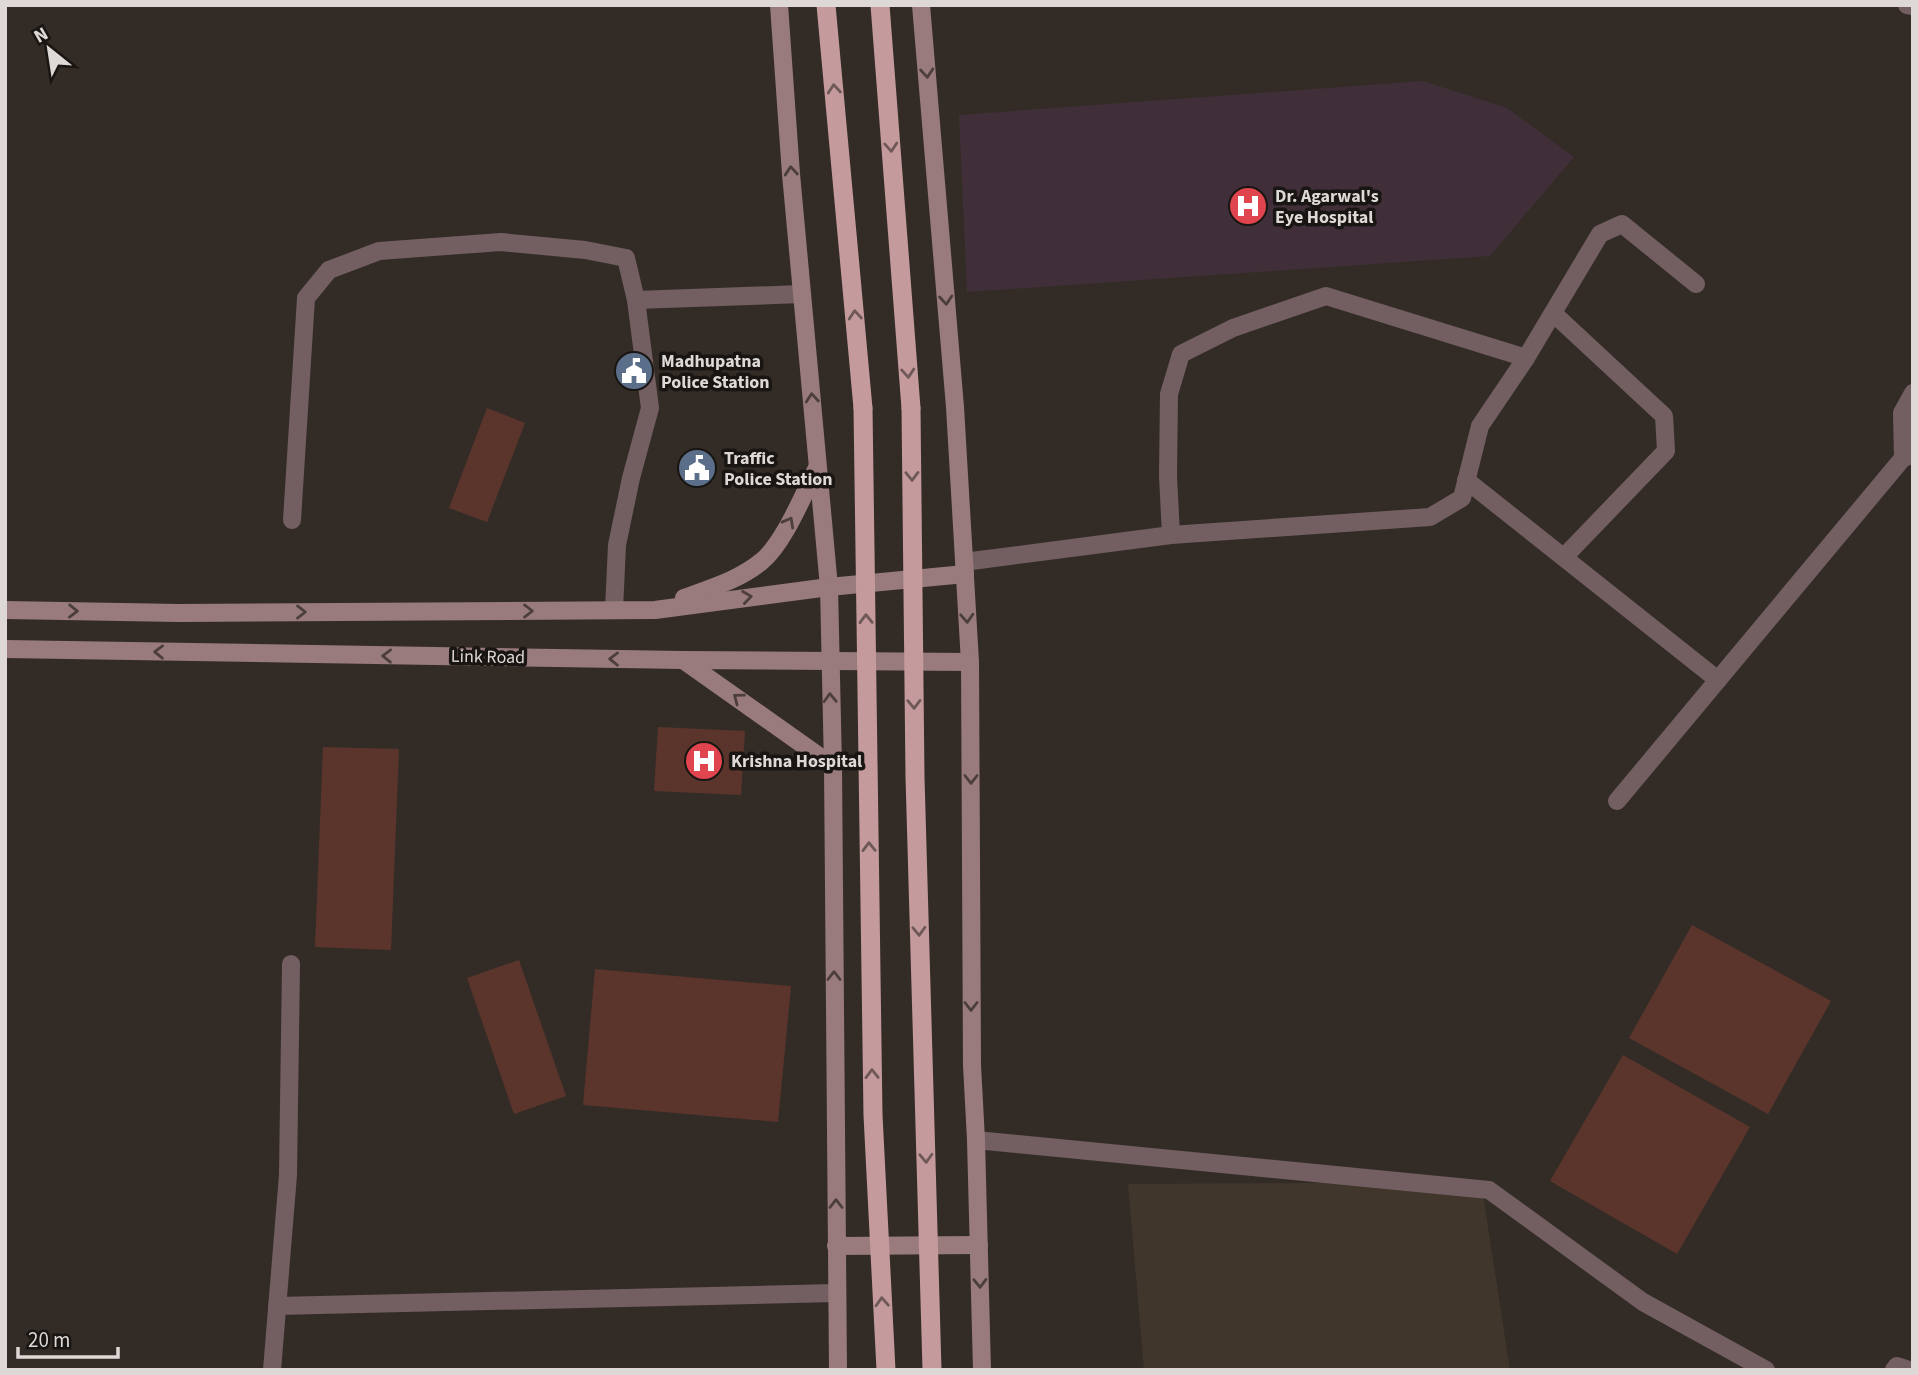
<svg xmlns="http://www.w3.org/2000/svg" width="1918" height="1375" viewBox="0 0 1918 1375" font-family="'Source Sans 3',sans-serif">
<rect width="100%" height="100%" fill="#332c26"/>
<path fill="#41362c" d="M1481 1182 1510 1370H1144L1128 1184Z"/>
<path fill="#402f39" d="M1423 81 1507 108 1574 157 1490 256 967 292 959 115Z"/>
<g fill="#5b352c">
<path d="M487 408 525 423 487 522 449 508Z"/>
<path d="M658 727 745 731 741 795 654 791Z"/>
<path d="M323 747 399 749 391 950 315 947Z"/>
<path d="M1692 925 1831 1001 1768 1114 1629 1038Z"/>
<path d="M519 960 566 1096 514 1114 467 978Z"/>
<path d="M595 969 791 986 778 1122 583 1105Z"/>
<path d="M1623 1055 1750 1127 1677 1254 1550 1181Z"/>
</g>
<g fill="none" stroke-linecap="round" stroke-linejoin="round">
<g stroke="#735f61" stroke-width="18">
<path d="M1907 5 1913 6"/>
<path d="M1553 313 1664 416 1666 451 1564 557"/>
<path d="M1903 458 1902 413 1913 393"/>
<path d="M1466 480 1718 680"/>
<path d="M292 520 306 298 329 270 379 251 501 242 585 250 626 258 636 300"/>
<path d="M1171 535 1168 476 1169 394 1181 354 1233 328 1326 296 1526 358"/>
<path d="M964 562 1171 535 1430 517 1462 498 1480 426 1526 358 1600 234 1622 224 1696 284"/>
<path d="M614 610 617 545 631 478 650 408 636 300 802 294"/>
<path d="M1617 801 1903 458 1913 455"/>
<path d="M976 1140 1489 1190 1643 1302 1766 1370"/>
<path d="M277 1306 836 1293"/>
<path d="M272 1370 288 1175 291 964"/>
<path d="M1894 1370 1897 1366 1909 1370"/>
</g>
<g stroke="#997b7d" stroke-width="18">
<path d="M779 5 791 174 829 587 833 766 838 1370"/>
<path d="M921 5 955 407 970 662 972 1065 976 1140 982 1370"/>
<path d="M684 598C711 588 739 580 762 561 784 543 804 493 817 468"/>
<path d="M5 610 179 613 655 610 829 587 965 574"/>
<path d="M5 649 683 660 970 662"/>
<path d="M683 660 833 766"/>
<path d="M836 1246 979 1245"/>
</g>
<g stroke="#c49a9d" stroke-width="19">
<path d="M826 5 863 408"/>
<path d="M880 5 911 408"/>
</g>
<g stroke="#c49a9d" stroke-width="19">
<path d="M863 408 873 1115 886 1370"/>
<path d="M911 408 915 777 932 1370"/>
</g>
</g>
<defs><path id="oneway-chevron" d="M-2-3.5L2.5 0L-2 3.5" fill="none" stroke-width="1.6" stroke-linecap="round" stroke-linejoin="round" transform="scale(1.75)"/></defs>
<g stroke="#4c3e3d">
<use href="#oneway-chevron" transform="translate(927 73) rotate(85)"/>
<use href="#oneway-chevron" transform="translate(791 171) rotate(-95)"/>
<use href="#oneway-chevron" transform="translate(946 300) rotate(85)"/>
<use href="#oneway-chevron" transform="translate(812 398) rotate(-95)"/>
<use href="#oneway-chevron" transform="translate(789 522) rotate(-61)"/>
<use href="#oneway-chevron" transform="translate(747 597) rotate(-8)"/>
<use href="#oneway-chevron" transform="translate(73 611) rotate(1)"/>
<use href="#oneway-chevron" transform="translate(528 611)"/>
<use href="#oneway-chevron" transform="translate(301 612)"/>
<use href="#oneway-chevron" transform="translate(967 618) rotate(87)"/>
<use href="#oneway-chevron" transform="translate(159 652) rotate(-179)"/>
<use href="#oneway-chevron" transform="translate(387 656) rotate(-179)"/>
<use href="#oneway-chevron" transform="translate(614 659) rotate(-179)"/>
<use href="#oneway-chevron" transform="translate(738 698) rotate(-143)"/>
<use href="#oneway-chevron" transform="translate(830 698) rotate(-92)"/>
<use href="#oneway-chevron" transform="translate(971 779) rotate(90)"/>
<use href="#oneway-chevron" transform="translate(834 976) rotate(-90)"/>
<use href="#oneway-chevron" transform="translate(971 1006) rotate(90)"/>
<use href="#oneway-chevron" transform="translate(836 1204) rotate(-90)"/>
<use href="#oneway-chevron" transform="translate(980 1283) rotate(89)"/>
</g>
<g stroke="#6e5858">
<use href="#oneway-chevron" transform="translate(834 89) rotate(-95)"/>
<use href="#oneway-chevron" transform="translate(891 147) rotate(86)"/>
<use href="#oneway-chevron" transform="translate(855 315) rotate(-95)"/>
<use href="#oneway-chevron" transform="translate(908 373) rotate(86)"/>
<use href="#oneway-chevron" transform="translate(912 476) rotate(89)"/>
<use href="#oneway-chevron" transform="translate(866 619) rotate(-91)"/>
<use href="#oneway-chevron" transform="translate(914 704) rotate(89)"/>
<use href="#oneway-chevron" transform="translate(869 847) rotate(-91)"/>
<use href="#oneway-chevron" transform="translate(919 931) rotate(88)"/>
<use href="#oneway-chevron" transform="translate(872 1074) rotate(-91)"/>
<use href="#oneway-chevron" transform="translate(926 1158) rotate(88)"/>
<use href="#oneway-chevron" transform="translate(882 1302) rotate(-93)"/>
</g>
<defs>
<symbol id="hospital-disc" viewBox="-11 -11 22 22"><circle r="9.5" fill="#e0444e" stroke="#181512"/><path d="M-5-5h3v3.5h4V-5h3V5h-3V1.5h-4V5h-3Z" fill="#fff"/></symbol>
<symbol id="civic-disc" viewBox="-11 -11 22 22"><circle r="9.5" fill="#5c6f8a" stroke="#181512"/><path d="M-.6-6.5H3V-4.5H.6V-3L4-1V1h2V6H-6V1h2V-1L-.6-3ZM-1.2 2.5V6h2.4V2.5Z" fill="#fff"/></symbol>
</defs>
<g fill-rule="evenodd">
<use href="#hospital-disc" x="1226" y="184" width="44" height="44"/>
<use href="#civic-disc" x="612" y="349" width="44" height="44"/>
<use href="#civic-disc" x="675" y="446" width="44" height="44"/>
<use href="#hospital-disc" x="682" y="739" width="44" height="44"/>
</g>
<g text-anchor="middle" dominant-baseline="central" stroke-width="7" stroke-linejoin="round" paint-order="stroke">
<g font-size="18" font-weight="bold" fill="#ded9d6" stroke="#181512" text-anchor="start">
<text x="1275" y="196">Dr. Agarwal's<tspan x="1275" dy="21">Eye Hospital</tspan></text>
<text x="661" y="361">Madhupatna<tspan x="661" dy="21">Police Station</tspan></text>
<text x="724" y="458">Traffic<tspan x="724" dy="21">Police Station</tspan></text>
<text x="731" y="761">Krishna Hospital</text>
</g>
<g font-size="18" fill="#ded9d6" stroke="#181512">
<text transform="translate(488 657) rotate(1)">Link Road</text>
</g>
</g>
<rect width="1918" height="1375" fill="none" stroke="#ded9d6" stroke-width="14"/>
<g transform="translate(49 49) rotate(330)" stroke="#181512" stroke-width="5" paint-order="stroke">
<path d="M0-5L12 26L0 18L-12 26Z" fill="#ded9d6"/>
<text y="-10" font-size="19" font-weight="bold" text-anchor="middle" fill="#ded9d6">N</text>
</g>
<path d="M18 1347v10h100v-10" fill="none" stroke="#ded9d6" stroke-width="3.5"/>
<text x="28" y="1347" font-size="21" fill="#ded9d6" stroke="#181512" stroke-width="5" paint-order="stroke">20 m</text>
</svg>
